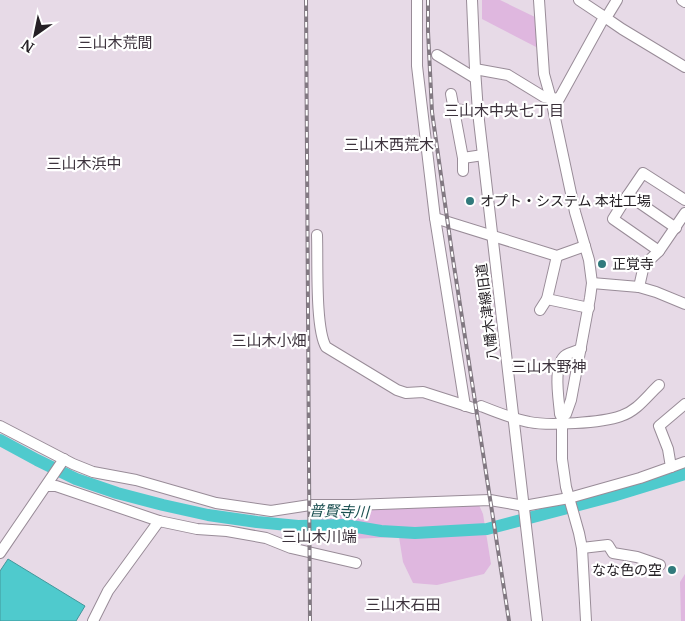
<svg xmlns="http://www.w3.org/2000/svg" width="685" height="621" viewBox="0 0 685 621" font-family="Merriweather,'Noto Sans JP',serif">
<rect width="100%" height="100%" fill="#e7dae7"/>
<g fill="#dfb7df">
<path d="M482 0H500L537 18 538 48 482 19Z"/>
<path d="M479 505 483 514 491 564 484 574 437 585 413 583 403 562 399 537 324 540 318 515 334 506Z"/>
<path d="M685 574V621H681L680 582Z"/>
</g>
<path fill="#4fcacd" stroke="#42979b" d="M8 559 85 606 76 621H0V571Z"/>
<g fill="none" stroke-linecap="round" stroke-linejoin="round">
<path stroke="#4fcacd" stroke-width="12" d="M0 440 37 460 76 479 117 493 163 505 208 515 257 522 298 526 345 525 381 531 415 533 487 529 613 496 685 474"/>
<defs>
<g id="minor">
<path d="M417 0V66L435 218 465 406"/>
<path d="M472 0 475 69 478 112 537 621"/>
<path d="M539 0 544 74 551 99 575 212 589 260 592 283 590 298 571 400 566 414 562 418V459L566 487 579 533 582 548 586 621"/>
<path d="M617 0 606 18 622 29 685 67"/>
<path d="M682 0 685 2"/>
<path d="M437 55 475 78"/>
<path d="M475 69 508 75 544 97 559 99 602 21 606 18 579 0"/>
<path d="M451 94 463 158V171"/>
<path d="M454 109 478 112"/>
<path d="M463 158 483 155"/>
<path d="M628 195 613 219 659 251"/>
<path d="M435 218 557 256 585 246"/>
<path d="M676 228 628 195 643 173 685 200"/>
<path d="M317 235C318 260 315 328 326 347L397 390 406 393 423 392 473 408"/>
<path d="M592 283 639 287 656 292 685 304"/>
<path d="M639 287 644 265 659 251 685 213"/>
<path d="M547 299 589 308"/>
<path d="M540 310 547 299 557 256"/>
<path d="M481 406C496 412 513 419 529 422 548 426 602 423 621 416 637 411 647 396 659 385"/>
<path d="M562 418 560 414C559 400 552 364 566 355 571 352 577 351 581 349"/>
<path d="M0 426 73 464 93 472 136 480 216 503 271 511 310 505H353L490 500 524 506 569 498 640 478 671 467 668 449 659 426 685 404"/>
<path d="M671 467 685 462"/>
<path d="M47 486H56L159 521 197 529 227 531 266 538 291 548 356 563"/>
<path d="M582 548 608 545 613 553 637 557 660 565"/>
<path d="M0 553 64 459"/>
<path d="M93 621 108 591 159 521"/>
</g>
</defs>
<use href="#minor" stroke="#998c98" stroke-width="12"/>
<use href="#minor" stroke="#fff" stroke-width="10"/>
<defs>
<g id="rail">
<path d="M306 0 310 621"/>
<path d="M428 0V31L432 112 452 253 509 621"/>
</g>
</defs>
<use href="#rail" stroke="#827982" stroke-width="4"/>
<use href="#rail" stroke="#fff" stroke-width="2" stroke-dasharray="5.5" stroke-linecap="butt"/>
</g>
<g fill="#317a7c" stroke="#fff" stroke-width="2">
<circle cx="470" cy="201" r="5"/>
<circle cx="602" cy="264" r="5"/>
<circle cx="672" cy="570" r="5"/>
</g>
<g text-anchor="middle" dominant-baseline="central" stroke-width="4.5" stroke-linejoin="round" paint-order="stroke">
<g font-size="14" fill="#252025" stroke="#fff" text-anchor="start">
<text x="480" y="201">オプト・システム 本社工場</text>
<text x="612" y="264">正覚寺</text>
<text x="662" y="570" text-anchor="end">なな色の空</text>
</g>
<g font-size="14" fill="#252025" stroke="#fff">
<text transform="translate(487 312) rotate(-97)">八幡木津線旧道</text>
</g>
<g font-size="15" fill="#3c323c" stroke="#fff">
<text x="115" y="42">三山木荒間</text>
<text x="504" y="110">三山木中央七丁目</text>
<text x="389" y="144">三山木西荒木</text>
<text x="84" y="163">三山木浜中</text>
<text x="269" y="340">三山木小畑</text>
<text x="549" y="366">三山木野神</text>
<text x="319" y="536">三山木川端</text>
<text x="403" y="604">三山木石田</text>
</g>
<g font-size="15" font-style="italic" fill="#1b5051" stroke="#fff">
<text transform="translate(339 511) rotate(2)">普賢寺川</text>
</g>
</g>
<g transform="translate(35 35) rotate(213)" stroke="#ffffff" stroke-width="4" paint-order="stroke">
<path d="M0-4L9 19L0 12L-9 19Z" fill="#252025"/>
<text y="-8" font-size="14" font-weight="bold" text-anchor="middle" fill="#252025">N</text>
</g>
</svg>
